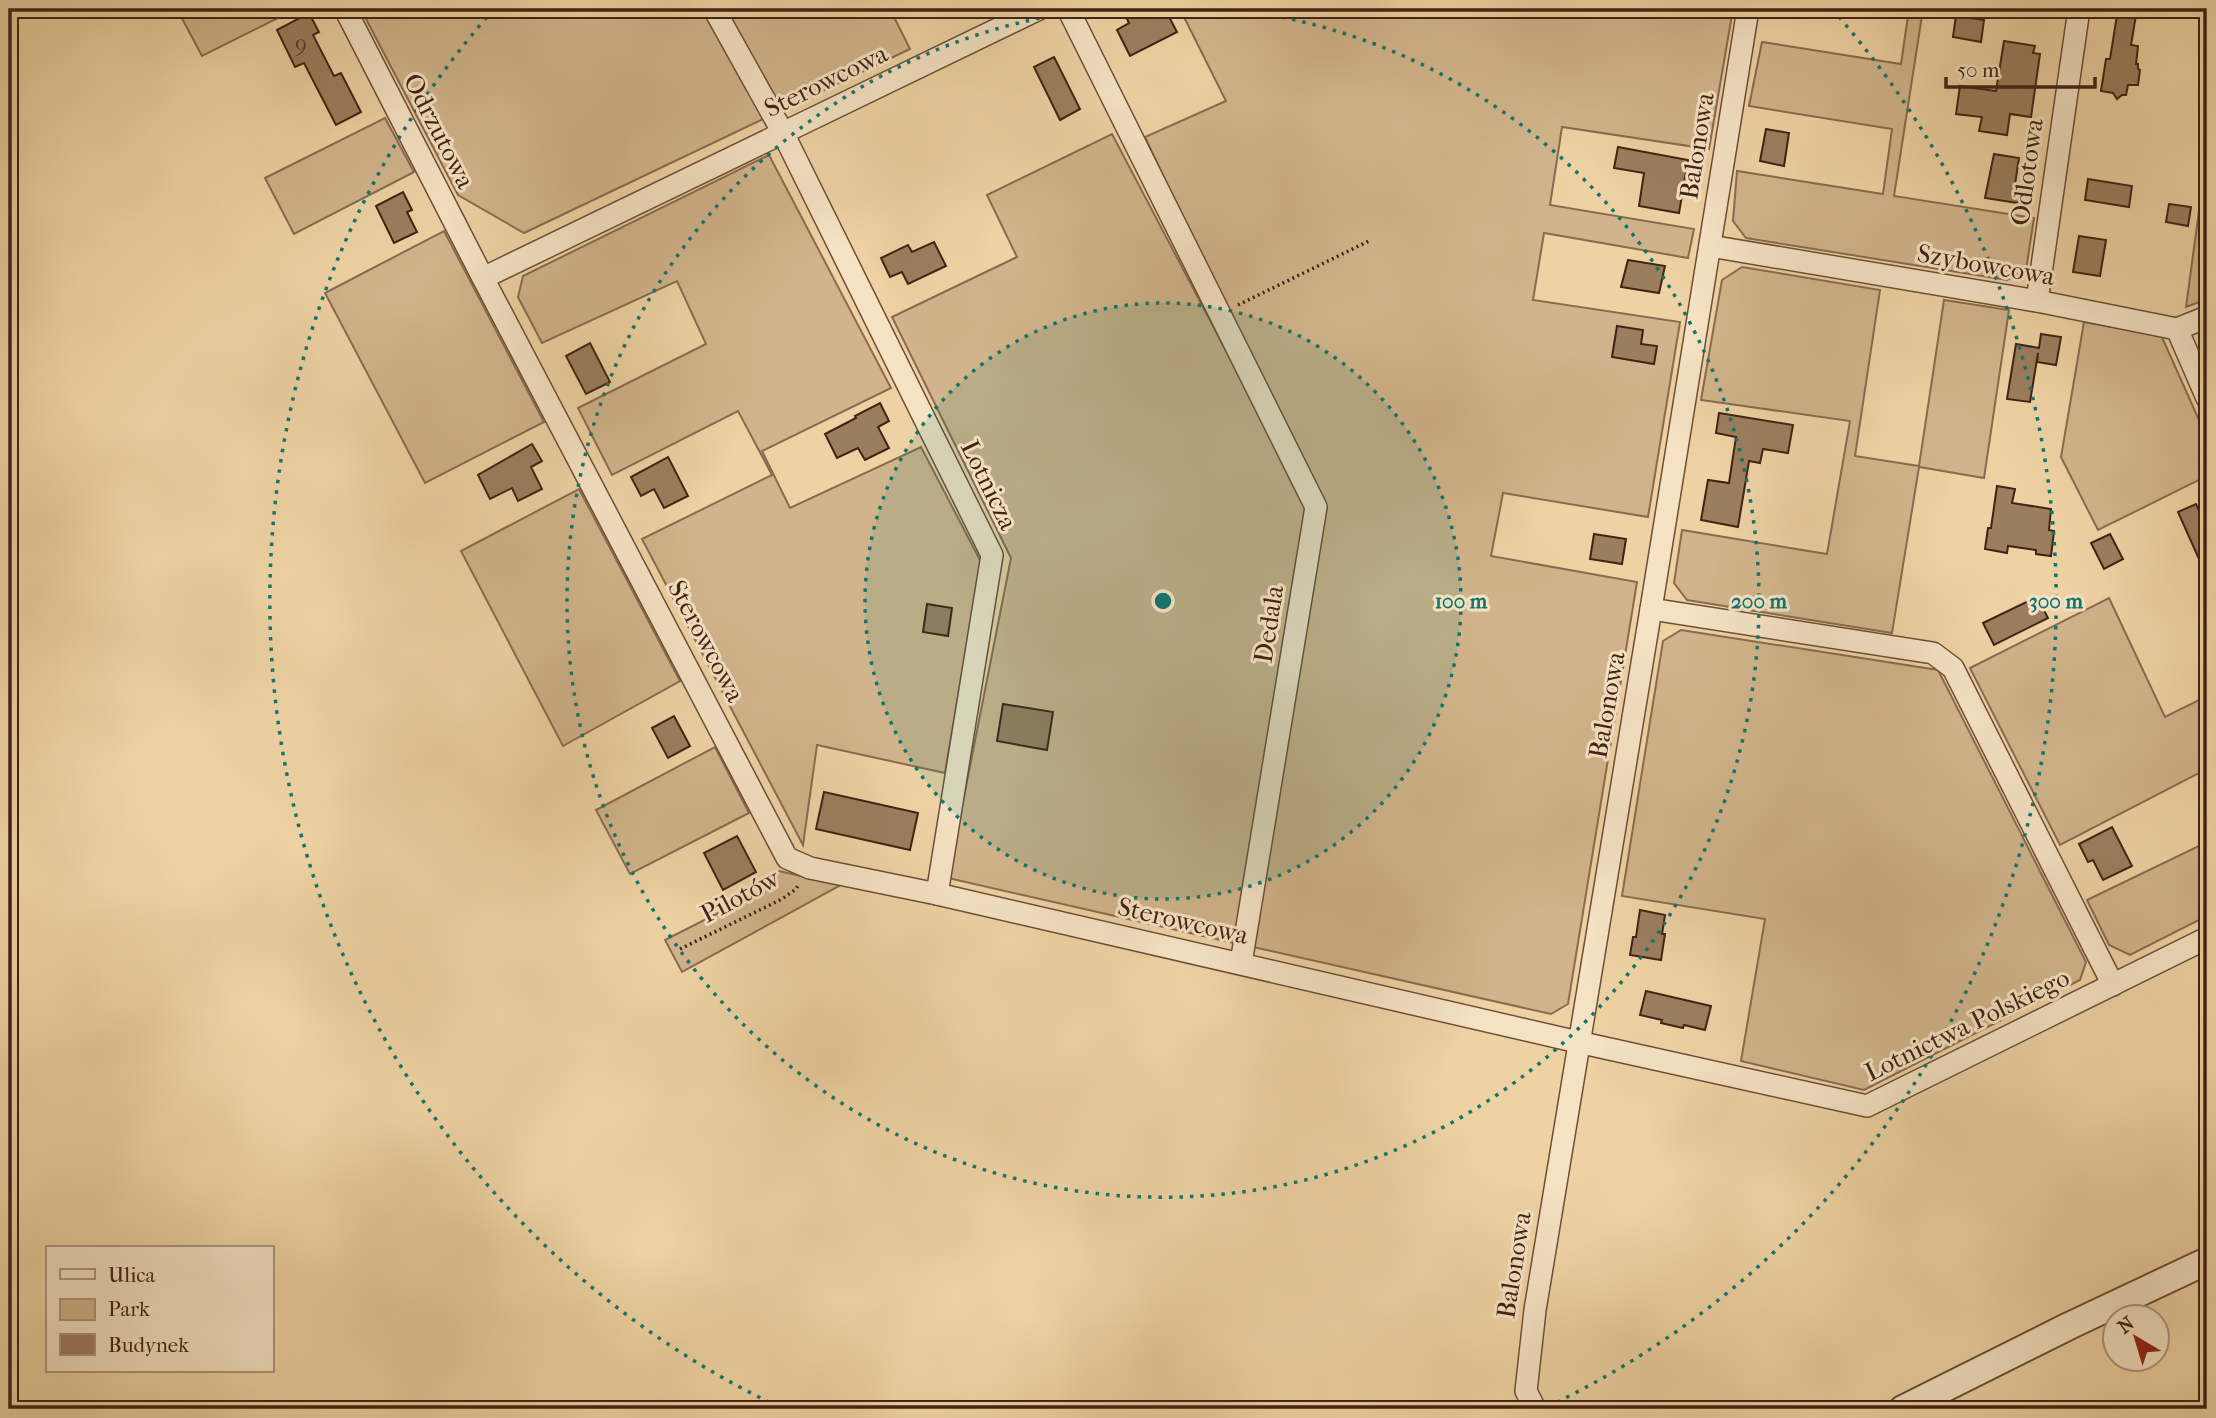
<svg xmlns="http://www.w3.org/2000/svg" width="2216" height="1418" viewBox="0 0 2216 1418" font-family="'IM FELL French Canon',serif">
<rect width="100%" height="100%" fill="#eed2a3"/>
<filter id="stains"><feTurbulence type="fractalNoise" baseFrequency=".00286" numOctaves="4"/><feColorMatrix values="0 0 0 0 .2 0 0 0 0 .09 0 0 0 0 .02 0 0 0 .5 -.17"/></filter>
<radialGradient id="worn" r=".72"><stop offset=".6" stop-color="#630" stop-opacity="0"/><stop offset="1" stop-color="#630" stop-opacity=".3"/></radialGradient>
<g fill="#d1b48b" stroke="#8a6b4f" stroke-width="2">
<path d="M177 9H296L202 56Z"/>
<path d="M388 9H890L910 49 524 233 458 195 366 19Z"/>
<path d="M1180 9H1733L1709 149 1562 127 1550 205 1694 229 1688 258 1544 233 1533 300 1680 322 1648 517 1503 493 1491 556 1637 582 1568 1004 1551 1014 1253 947 1325 504 1199 253 1145 137 1226 101Z"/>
<path d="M1909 9H1923L1894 196 2034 218 2026 270 2007 280 1746 238 1733 221 1737 171 1883 194 1892 129 1749 106 1762 42 1901 64Z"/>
<path d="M385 118 414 172 294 234 265 178Z"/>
<path d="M1112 134 1305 501 1308 519 1234 943 948 878 1011 558 892 317 1017 257 987 195Z"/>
<path d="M769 155 891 388 762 451 790 508 921 447 981 562 945 773 817 745 803 845 642 539 772 475 738 411 612 475 578 408 706 344 677 281 542 343 518 297 523 276Z"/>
<path d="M2207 157V299L2186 307 2204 174Z"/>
<path d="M444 231 544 422 425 483 325 293Z"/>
<path d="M1742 267 1880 290 1855 456 1919 466 1944 300 2009 310 1984 478 1919 467 1892 633 1687 600 1674 583 1682 530 1827 554 1850 421 1701 400 1722 280Z"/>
<path d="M2084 322 2161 335 2207 438V476L2098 530 2061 457Z"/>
<path d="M579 489 680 681 563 746 461 551Z"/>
<path d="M2109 598 2165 717 2207 696V769L2060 845 1970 668Z"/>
<path d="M1681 630 1938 670 2086 962 2080 980 1864 1090 1741 1061 1765 919 1622 896 1663 641Z"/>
<path d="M715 747 749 813 630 874 596 810Z"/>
<path d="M2207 842V916L2130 955 2109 945 2087 900Z"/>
<path d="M779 871 841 885 682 972 665 940 771 886Z"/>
</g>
<g fill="#9b7e5e" stroke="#422213" stroke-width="2">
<path d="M1122 9H1165L1177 32 1130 56 1117 30 1129 23Z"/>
<path d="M2118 9H2137L2131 45 2138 46 2136 64H2138V69L2140 70 2138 85H2128L2126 95H2122L2117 99 2113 93 2101 91 2106 59H2110Z"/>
<path d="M309 13 319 32 313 35 334 76 341 73 361 112 336 125 304 63 295 67 277 30Z"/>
<path d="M1956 16 1984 20 1981 42 1953 37Z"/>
<path d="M2004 41 2035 46 2033 53 2040 54 2031 117 2010 114 2007 135 1979 131 1982 117 1956 114 1960 86 1996 91Z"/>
<path d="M1054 57 1080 109 1060 120 1034 67Z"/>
<path d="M1766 129 1789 133 1784 166 1760 161Z"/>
<path d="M1618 147 1688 160 1679 213 1639 206 1644 173 1614 168Z"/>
<path d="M1994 154 2019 158 2015 184 2020 185 2018 203 1985 198Z"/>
<path d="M2088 179 2132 186 2129 207 2085 200Z"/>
<path d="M403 192 412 210 407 212 417 232 394 243 376 206Z"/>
<path d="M2169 204 2191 207 2188 226 2166 222Z"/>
<path d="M2079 236 2106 240 2100 276 2073 272Z"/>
<path d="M934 242 946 266 908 284 902 272 890 277 881 258 908 245 912 252Z"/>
<path d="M1628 260 1665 266 1659 293 1621 287Z"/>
<path d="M1617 326 1643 330 1641 344 1657 346 1654 364 1612 357Z"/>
<path d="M2041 334 2061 337 2056 365 2037 362 2038 353 2030 402 2007 399 2016 344 2039 348Z"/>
<path d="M590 343 610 382 586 394 566 356Z"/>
<path d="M880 403 889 421 878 427 889 448 865 460 858 448 837 458 825 434 856 418 855 416Z"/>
<path d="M1719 413 1793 425 1788 453 1763 449 1760 463 1749 461 1738 527 1701 520 1708 480 1729 483 1736 437 1716 433Z"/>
<path d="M532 444 542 461 531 467 542 489 518 501 512 488 490 499 478 475Z"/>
<path d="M668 457 688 496 664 508 654 489 641 496 631 477Z"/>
<path d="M1997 486 2015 489 2012 503 2051 509 2049 530 2054 531 2051 556 2036 554V550L2008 546 2007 553 1985 549 1988 528H1991Z"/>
<path d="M2196 504 2201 515 2207 512V577L2178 512Z"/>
<path d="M1594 534 1626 539 1622 564 1590 559Z"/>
<path d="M2110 534 2123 559 2104 569 2091 543Z"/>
<path d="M2037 597 2048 618 1994 645 1983 623Z"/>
<path d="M927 604 952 608 948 636 923 632Z"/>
<path d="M1003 704 1053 712 1047 750 997 741Z"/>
<path d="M674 716 690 746 668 758 652 728Z"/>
<path d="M824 792 918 813 910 850 816 829Z"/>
<path d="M2112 827 2132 866 2103 880 2093 860 2088 862 2079 844Z"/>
<path d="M737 836 756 872 723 890 704 853Z"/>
<path d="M1640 910 1665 915 1662 934H1665L1661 960 1630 955 1633 937H1636Z"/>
<path d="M1646 991 1711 1006 1705 1030 1684 1025 1683 1028 1661 1023 1662 1020 1640 1015Z"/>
</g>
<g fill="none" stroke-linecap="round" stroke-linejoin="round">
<defs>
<g id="minor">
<path d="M345 9 483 278"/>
<path d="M714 9 783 133 992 555 937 894"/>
<path d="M1039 9 483 278 787 858 810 868 937 894 1578 1042 1867 1106 2207 938"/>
<path d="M1068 9 1316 507 1241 963"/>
<path d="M1710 246 2037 301 2177 329 2207 398"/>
<path d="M2037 301 2079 9"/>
<path d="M2177 329 2207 317"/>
<path d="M1651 609 1933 653 1953 668 2113 985"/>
<path d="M1535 1409 1526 1391 1535 1310 1651 609 1748 9"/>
</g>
<path id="tertiary" d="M1903 1409 2069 1326 2207 1261"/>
</defs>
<use href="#minor" stroke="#6d4e37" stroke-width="24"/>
<use href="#tertiary" stroke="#6d4e37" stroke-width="30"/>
<g stroke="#422213" stroke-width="3.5" stroke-dasharray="2 3.5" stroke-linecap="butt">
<path d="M1238 305 1371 240"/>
<path d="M680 949 782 899 796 889 799 884"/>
</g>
<use href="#minor" stroke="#f4e2c3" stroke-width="21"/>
<use href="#tertiary" stroke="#f4e2c3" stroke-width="26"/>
</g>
<circle cx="1163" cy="601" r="298" fill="#0f766e" fill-opacity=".12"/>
<g fill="none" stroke="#0f766e" stroke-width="3.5" stroke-dasharray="3.5 7">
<circle cx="1163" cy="601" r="298"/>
<path d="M1230 9A596 596 0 1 1 1096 9"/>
<path d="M779 1407A893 893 0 0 1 494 9M1832 9A893 893 0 0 1 1547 1407"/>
</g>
<g text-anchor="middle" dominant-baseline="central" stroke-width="6" stroke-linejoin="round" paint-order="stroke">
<g font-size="23" fill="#583926">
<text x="301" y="43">9</text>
</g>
<g font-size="26" fill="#422213" stroke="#f4e2c3">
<text transform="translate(826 81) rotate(-26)">Sterowcowa</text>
<text transform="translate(439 131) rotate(63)">Odrzutowa</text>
<text transform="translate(1697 146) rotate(-81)">Balonowa</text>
<text transform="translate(2027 172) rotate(-82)">Odlotowa</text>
<text transform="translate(1986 265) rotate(10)">Szybowcowa</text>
<text transform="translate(989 485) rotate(64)">Lotnicza</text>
<text transform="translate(1269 624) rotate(-81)">Dedala</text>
<text transform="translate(706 641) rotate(62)">Sterowcowa</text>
<text transform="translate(1607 705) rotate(-80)">Balonowa</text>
<text transform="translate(740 896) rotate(-28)">Pilotów</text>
<text transform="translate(1183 921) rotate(13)">Sterowcowa</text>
<text transform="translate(1967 1025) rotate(-26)">Lotnictwa Polskiego</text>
<text transform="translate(1514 1265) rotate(-81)">Balonowa</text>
</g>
</g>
<circle cx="1163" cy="601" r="10" fill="#0f766e" stroke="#f4e2c3" stroke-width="3.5"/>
<g font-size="21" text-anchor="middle" font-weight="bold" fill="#0f766e" stroke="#f4e2c3" stroke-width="6" stroke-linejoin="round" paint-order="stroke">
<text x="1461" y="608">100 m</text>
<text x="1759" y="608">200 m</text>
<text x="2056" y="608">300 m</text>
</g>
<rect width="2216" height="1418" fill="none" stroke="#eed2a3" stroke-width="35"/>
<rect x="10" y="10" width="2195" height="1397" fill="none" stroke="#422213" stroke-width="3.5"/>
<rect x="18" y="18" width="2181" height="1383" fill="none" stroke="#422213" stroke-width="2"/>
<rect x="46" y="1246" width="228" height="126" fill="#f4e2c3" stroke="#ad957d" stroke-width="2"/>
<rect x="60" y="1269" width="35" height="10" fill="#f4e2c3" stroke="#ad957d" stroke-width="2"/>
<text x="108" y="1282" font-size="21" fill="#422213">Ulica</text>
<rect x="60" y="1299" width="35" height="21" fill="#d1b48b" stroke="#ad957d" stroke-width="2"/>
<text x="108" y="1316" font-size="21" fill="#422213">Park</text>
<rect x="60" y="1334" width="35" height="21" fill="#9b7e5e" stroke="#ad957d" stroke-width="2"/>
<text x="108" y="1352" font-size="21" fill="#422213">Budynek</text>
<g transform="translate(2136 1338) rotate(322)"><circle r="33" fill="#f4e2c3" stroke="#ad957d" stroke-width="2"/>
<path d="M0-5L12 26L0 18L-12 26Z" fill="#8f2418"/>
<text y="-10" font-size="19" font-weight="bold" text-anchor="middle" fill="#422213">N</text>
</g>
<path d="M1946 77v10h149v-10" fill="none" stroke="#422213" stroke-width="3.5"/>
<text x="1957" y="77" font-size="21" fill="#422213" stroke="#f4e2c3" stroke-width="5" paint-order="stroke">50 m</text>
<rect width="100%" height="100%" filter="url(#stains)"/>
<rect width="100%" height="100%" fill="url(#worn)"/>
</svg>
